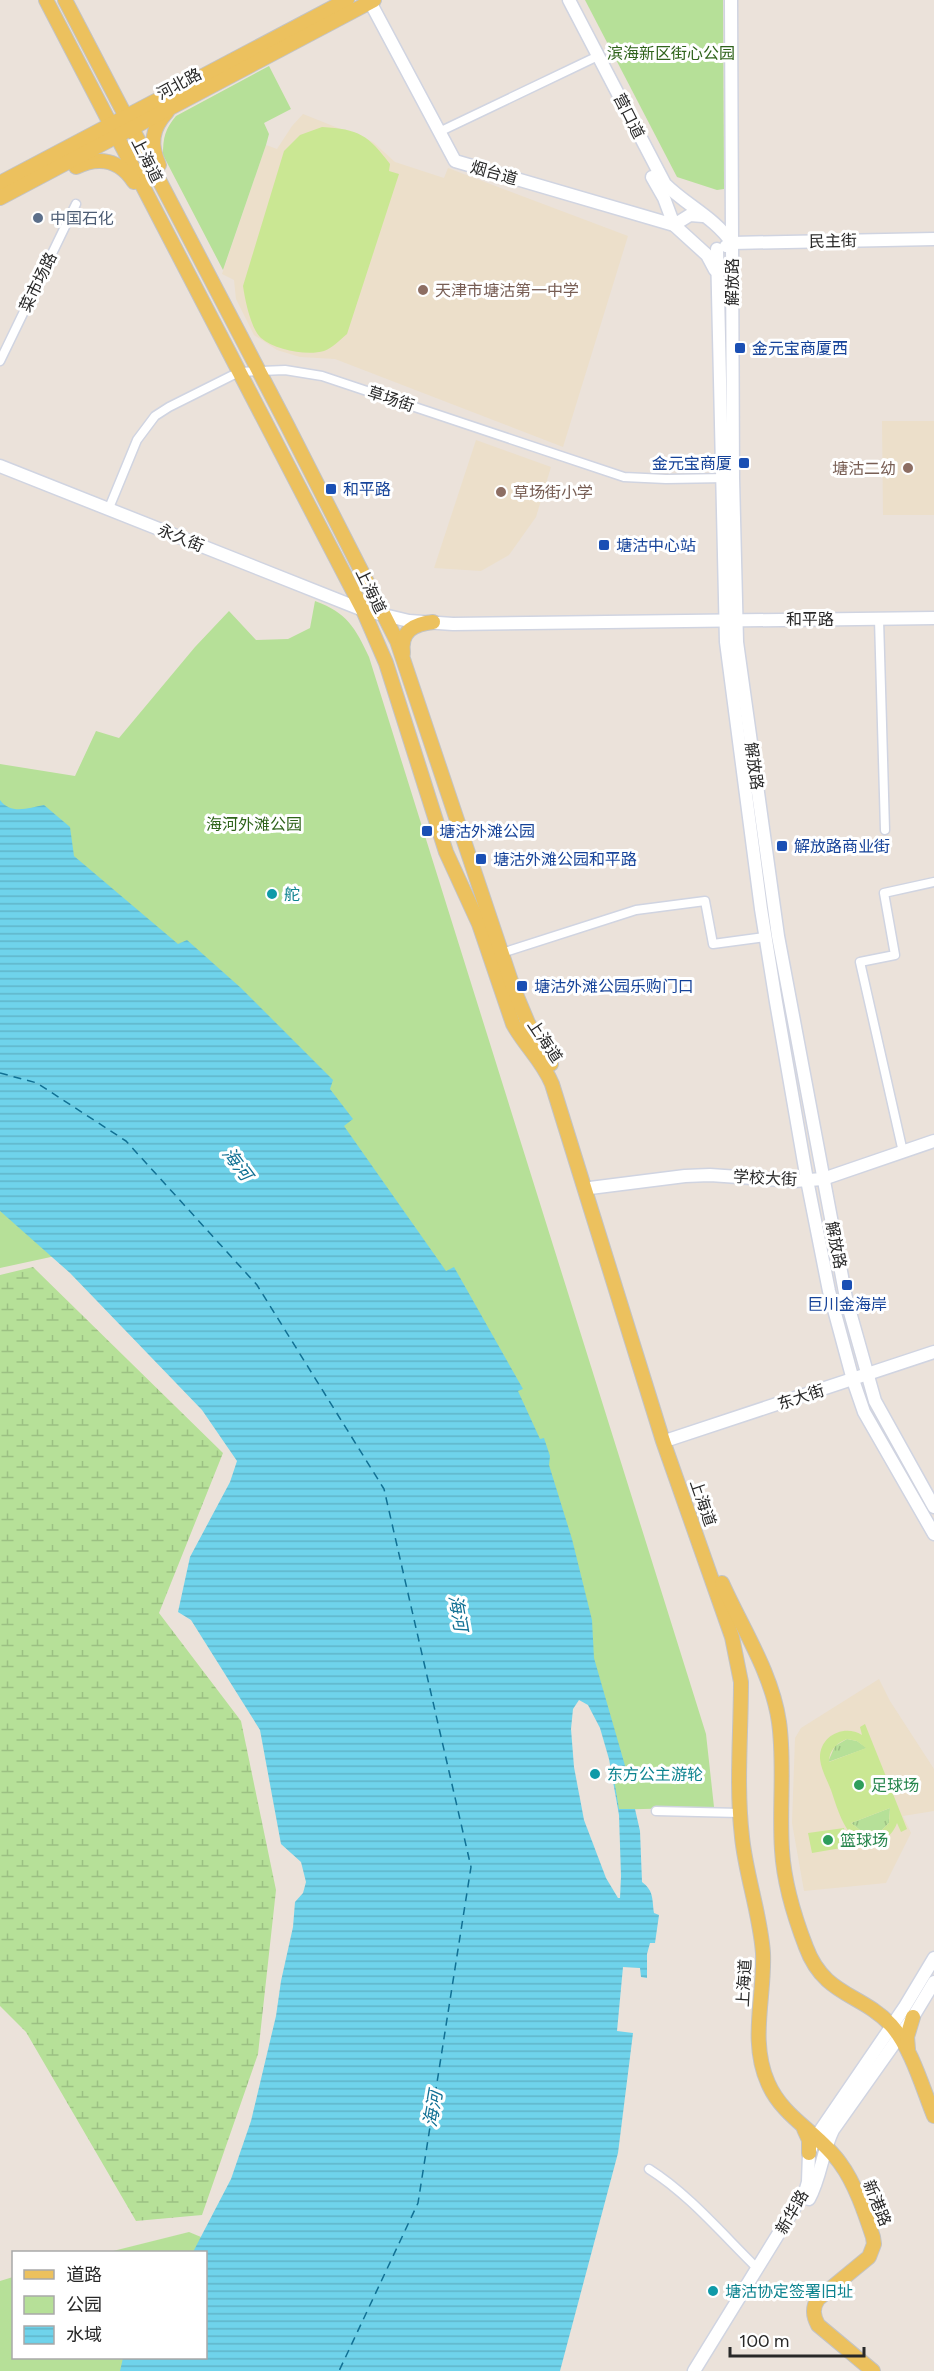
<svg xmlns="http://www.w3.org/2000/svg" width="934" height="2371" viewBox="0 0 934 2371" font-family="Figtree,'Noto Sans SC',sans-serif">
<defs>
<pattern id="grass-tufts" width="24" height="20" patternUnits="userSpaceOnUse" patternTransform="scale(1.5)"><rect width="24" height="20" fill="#b6e098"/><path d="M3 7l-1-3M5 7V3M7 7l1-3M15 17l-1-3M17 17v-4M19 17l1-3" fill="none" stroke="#9cc083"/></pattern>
<pattern id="wetland-marsh" width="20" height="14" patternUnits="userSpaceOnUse" patternTransform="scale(1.5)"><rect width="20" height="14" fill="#b6e098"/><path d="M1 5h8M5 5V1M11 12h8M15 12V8" fill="none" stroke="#9cc083"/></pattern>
<pattern id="water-rules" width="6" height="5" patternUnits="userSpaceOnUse" patternTransform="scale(1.5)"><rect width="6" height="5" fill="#6fd3eb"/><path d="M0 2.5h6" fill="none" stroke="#60b5ca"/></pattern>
</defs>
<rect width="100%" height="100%" fill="#ebe2da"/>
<g fill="#ecdfca">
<path d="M303 114 373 142 395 162 444 178 448 168 628 236 563 447 335 359 300 357 277 350 254 335 236 299 234 280 222 274 266 145 277 149 292 126Z"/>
<path d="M882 421H934V515H883Z"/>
<path d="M476 440 551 467 536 517 509 555 481 571 434 568Z"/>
<path d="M879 1679 890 1701 934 1769V1811L903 1816 911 1833 886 1883 804 1891 792 1823 795 1738 801 1728Z"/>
</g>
<g fill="url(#grass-tufts)">
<path d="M847 1739 857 1741 867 1748 828 1762 835 1746Z"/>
<path d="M890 1808 889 1823 878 1834H865L851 1823Z"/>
</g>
<path fill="url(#wetland-marsh)" d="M33 1267 223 1453 159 1613 241 1721 276 1890 258 2054 202 2215 136 2221 26 2032 0 2006V1275Z"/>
<g fill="#b6e098">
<path d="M585 0H723L724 189 717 190 677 177Z"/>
<path d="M269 66 291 109 264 123 269 134 266 145 223 270 163 155C163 138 165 129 176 116Z"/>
<path d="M315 601C347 613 355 627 369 657L706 1734 714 1807 608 1810 0 818V764L75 776 96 731 119 738 195 647 229 611 256 640 288 639 310 628Z"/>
<path d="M0 1193 60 1255 0 1268Z"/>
<path d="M189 2232 201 2237 197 2252H109Z"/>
<path d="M13 2277 14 2358H169L165 2371H0V2281Z"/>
</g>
<g fill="#cae793" fill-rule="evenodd">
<path d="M322 127C359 129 368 135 390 164L389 171 399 174 347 334C340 340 332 348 324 351 307 356 275 350 261 338 251 329 245 300 243 286L284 151 300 135Z"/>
<path d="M865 1724 907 1829 901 1832 897 1823C894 1832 887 1839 878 1842 848 1851 838 1810 831 1790 827 1780 821 1769 820 1759 819 1736 844 1724 862 1735L860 1727ZM847 1739 857 1741 866 1748 829 1762C829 1751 836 1743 847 1739ZM890 1808 889 1823 878 1834H865L851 1823Z"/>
<path d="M844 1828 847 1847 812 1853 808 1833Z"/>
</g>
<path fill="url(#water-rules)" d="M0 800C11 815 28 808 44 805L70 827 74 856 178 944 187 940 241 988 333 1080 330 1089 353 1119 344 1126 446 1271 454 1267 523 1389 518 1391 540 1439 544 1438 550 1456 549 1465 572 1539 592 1620 594 1658 628 1776 614 1779 619 1809H635L640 1831 642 1882C654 1891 652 1899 654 1913L659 1915 655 1943H650L647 1954V1978L641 1977 640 1968 623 1967 617 2031 633 2033 618 2153 560 2371H120L123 2358H206V2252H193L231 2179 251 2121 276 2016 281 1981 293 1927 295 1902 303 1893 306 1882 301 1862 281 1844 260 1730 191 1620 178 1612 190 1557 230 1482 237 1461 202 1410 70 1273 0 1211Z"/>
<path fill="#ebe2da" d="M579 1700 588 1705 600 1728 609 1759 619 1815 621 1876 620 1898H618L606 1878 584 1820 574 1767 571 1729 573 1709Z"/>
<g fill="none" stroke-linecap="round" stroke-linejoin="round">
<path stroke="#117094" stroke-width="1.5" stroke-dasharray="8 6" stroke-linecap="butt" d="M0 1073 37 1083 126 1141 257 1285 384 1489 471 1867 418 2203 339 2371"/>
<defs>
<g id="street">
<path d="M439 132 598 56"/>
<path d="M0 361 76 204"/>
<path d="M109 508 137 440 155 416 169 407 239 372 285 370 322 376 624 477 666 479 727 478"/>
<path d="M879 619 885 830"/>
<path d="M502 953 636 910 705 901 713 944 765 937"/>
<path d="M903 1152 860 962 895 955 884 893 934 882"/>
<path d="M656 1811 740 1813"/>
<path d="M649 2169C690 2195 723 2235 758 2269"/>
</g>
<g id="secondary">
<path d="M369 0 455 161 674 225 707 255 715 270"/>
<path d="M569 0 665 184C686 205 715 218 732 243"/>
<path d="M731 0 733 478 737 642 778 936 846 1298 875 1401 934 1507"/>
<path d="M652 177 664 198 674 225"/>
<path d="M674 225 690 215 703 216"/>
<path d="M726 246 732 243 934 239"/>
<path d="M717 249 726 642 761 909 776 1002 807 1180 829 1291 853 1380 864 1412 934 1534"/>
<path d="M0 466 363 610 409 621 453 624 934 618"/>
<path d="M590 1188 685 1176 710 1175 794 1181 823 1179 934 1141"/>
<path d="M668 1440 934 1352"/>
<path d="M809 2199C821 2177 822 2152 833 2130L913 2017 934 1982"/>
<path d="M694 2371 806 2189 808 2182 809 2153 816 2137 904 2008 934 1958"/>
</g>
<g id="primary">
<path d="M46 0 363 610 386 663 446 852 479 924 513 1024C525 1046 542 1060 552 1084L663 1441 732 1637 741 1682C741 1734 736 1785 742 1837 746 1876 760 1913 763 1953 765 1996 749 2041 768 2083 783 2118 819 2133 840 2163 855 2183 865 2213 873 2237L874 2244 869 2257 818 2299C812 2308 813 2316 818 2325L873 2371"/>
<path d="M65 0 286 423 397 641 513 987 528 1023 551 1064"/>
<path d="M159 165C150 145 151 129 167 112"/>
<path d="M76 167C99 156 120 160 134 182"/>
<path d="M0 183 347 0"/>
<path d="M0 198 374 0"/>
<path d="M403 653C400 631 414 624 433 622"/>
<path d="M722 1583C742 1628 772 1673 779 1722 785 1764 779 1808 782 1850 784 1883 794 1916 806 1947 824 1996 861 1993 891 2025 911 2047 923 2089 934 2116"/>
<path d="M908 2049 907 2037 913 2017"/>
<path d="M804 2129 809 2140V2153"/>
</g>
</defs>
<use href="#street" stroke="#d0d4e1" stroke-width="11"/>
<use href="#secondary" stroke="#d0d4e1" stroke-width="15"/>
<use href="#primary" stroke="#c3c3c3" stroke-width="16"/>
<use href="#street" stroke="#fff" stroke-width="8"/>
<use href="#secondary" stroke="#fff" stroke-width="12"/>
<use href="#primary" stroke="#ecc15e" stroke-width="14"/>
</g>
<circle fill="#5c6f8a" stroke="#fff" stroke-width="2" cx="38" cy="218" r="6"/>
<g fill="#8d6e63" stroke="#fff" stroke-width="2">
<circle cx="423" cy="290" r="6"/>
<circle cx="908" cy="468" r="6"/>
<circle cx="501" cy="492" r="6"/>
</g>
<g fill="#1a4fb4" stroke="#fff" stroke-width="2">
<rect x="734" y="342" width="12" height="12" rx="3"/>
<rect x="738" y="457" width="12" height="12" rx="3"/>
<rect x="325" y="483" width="12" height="12" rx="3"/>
<rect x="598" y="539" width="12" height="12" rx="3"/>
<rect x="421" y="825" width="12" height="12" rx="3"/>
<rect x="776" y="840" width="12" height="12" rx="3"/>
<rect x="475" y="853" width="12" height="12" rx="3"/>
<rect x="516" y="980" width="12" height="12" rx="3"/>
<rect x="841" y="1279" width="12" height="12" rx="3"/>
</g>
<g fill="#0f9aa8" stroke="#fff" stroke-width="2">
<circle cx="272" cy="894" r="6"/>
<circle cx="595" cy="1774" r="6"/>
<circle cx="713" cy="2291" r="6"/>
</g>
<g fill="#2e9e5b" stroke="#fff" stroke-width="2">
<circle cx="859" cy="1785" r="6"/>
<circle cx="828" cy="1840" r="6"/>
</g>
<g text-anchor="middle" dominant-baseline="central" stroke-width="6" stroke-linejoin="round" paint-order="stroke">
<g font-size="16" fill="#2f631b" stroke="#fff">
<text x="671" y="53">滨海新区街心公园</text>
<text x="254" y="824">海河外滩公园</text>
</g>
<g font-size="16" fill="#282828" stroke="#fff">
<text transform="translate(179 84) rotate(-28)">河北路</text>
<text transform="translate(629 116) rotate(63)">营口道</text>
<text transform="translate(147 160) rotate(63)">上海道</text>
<text transform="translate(494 173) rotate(16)">烟台道</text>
<text transform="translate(833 241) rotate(-1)">民主街</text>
<text transform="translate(38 282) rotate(-64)">菜市场路</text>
<text transform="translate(732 282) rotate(-90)">解放路</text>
<text transform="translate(391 399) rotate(18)">草场街</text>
<text transform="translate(181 538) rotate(22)">永久街</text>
<text transform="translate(371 591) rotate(64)">上海道</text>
<text x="810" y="619">和平路</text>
<text transform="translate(754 766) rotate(82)">解放路</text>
<text transform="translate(545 1041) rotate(56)">上海道</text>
<text transform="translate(765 1178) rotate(3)">学校大街</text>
<text transform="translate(836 1245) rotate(79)">解放路</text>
<text transform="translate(801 1397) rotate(-18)">东大街</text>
<text transform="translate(703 1503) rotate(71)">上海道</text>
<text transform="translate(744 1983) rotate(-87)">上海道</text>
<text transform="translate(877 2203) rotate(68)">新港路</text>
<text transform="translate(792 2212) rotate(-60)">新华路</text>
</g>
<g font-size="16" fill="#4e5e75" stroke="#fff" text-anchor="start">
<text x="50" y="218">中国石化</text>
</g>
<g font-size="16" fill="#785e54" stroke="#fff" text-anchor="start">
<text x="435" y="290">天津市塘沽第一中学</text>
<text x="896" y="468" text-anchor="end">塘沽二幼</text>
<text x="513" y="492">草场街小学</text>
</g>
<g font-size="16" fill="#164399" stroke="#fff" text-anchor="start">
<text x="752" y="348">金元宝商厦西</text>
<text x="732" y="463" text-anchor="end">金元宝商厦</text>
<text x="343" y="489">和平路</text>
<text x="616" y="545">塘沽中心站</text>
<text x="439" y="831">塘沽外滩公园</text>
<text x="794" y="846">解放路商业街</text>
<text x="493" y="859">塘沽外滩公园和平路</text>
<text x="534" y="986">塘沽外滩公园乐购门口</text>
<text x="847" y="1304" text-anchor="middle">巨川金海岸</text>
</g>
<g font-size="16" fill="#0d838f" stroke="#fff" text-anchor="start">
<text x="284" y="894">舵</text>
<text x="607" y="1774">东方公主游轮</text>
<text x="725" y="2291">塘沽协定签署旧址</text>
</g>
<g font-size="16" fill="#27864d" stroke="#fff" text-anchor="start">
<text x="871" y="1785">足球场</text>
<text x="840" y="1840">篮球场</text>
</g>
<g font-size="18" font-style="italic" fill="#117094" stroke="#fff">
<text transform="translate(237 1164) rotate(53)">海河</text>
<text transform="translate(458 1613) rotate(80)">海河</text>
<text transform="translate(433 2109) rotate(-80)">海河</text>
</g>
</g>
<rect x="12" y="2251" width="195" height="108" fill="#ffffff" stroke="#a9a9a9" stroke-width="1.5"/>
<rect x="24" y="2270" width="30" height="9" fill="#ecc15e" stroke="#a9a9a9" stroke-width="1.5"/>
<text x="66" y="2281" font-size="18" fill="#282828">道路</text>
<rect x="24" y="2296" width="30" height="18" fill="#b6e098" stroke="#a9a9a9" stroke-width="1.5"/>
<text x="66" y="2311" font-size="18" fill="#282828">公园</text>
<rect x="24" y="2326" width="30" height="18" fill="url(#water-rules)" stroke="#a9a9a9" stroke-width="1.5"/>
<text x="66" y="2341" font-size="18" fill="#282828">水域</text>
<path d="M730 2347v9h134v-9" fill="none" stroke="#282828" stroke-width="3"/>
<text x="739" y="2347" font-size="18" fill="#282828" stroke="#ffffff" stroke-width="4.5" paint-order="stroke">100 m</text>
</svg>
